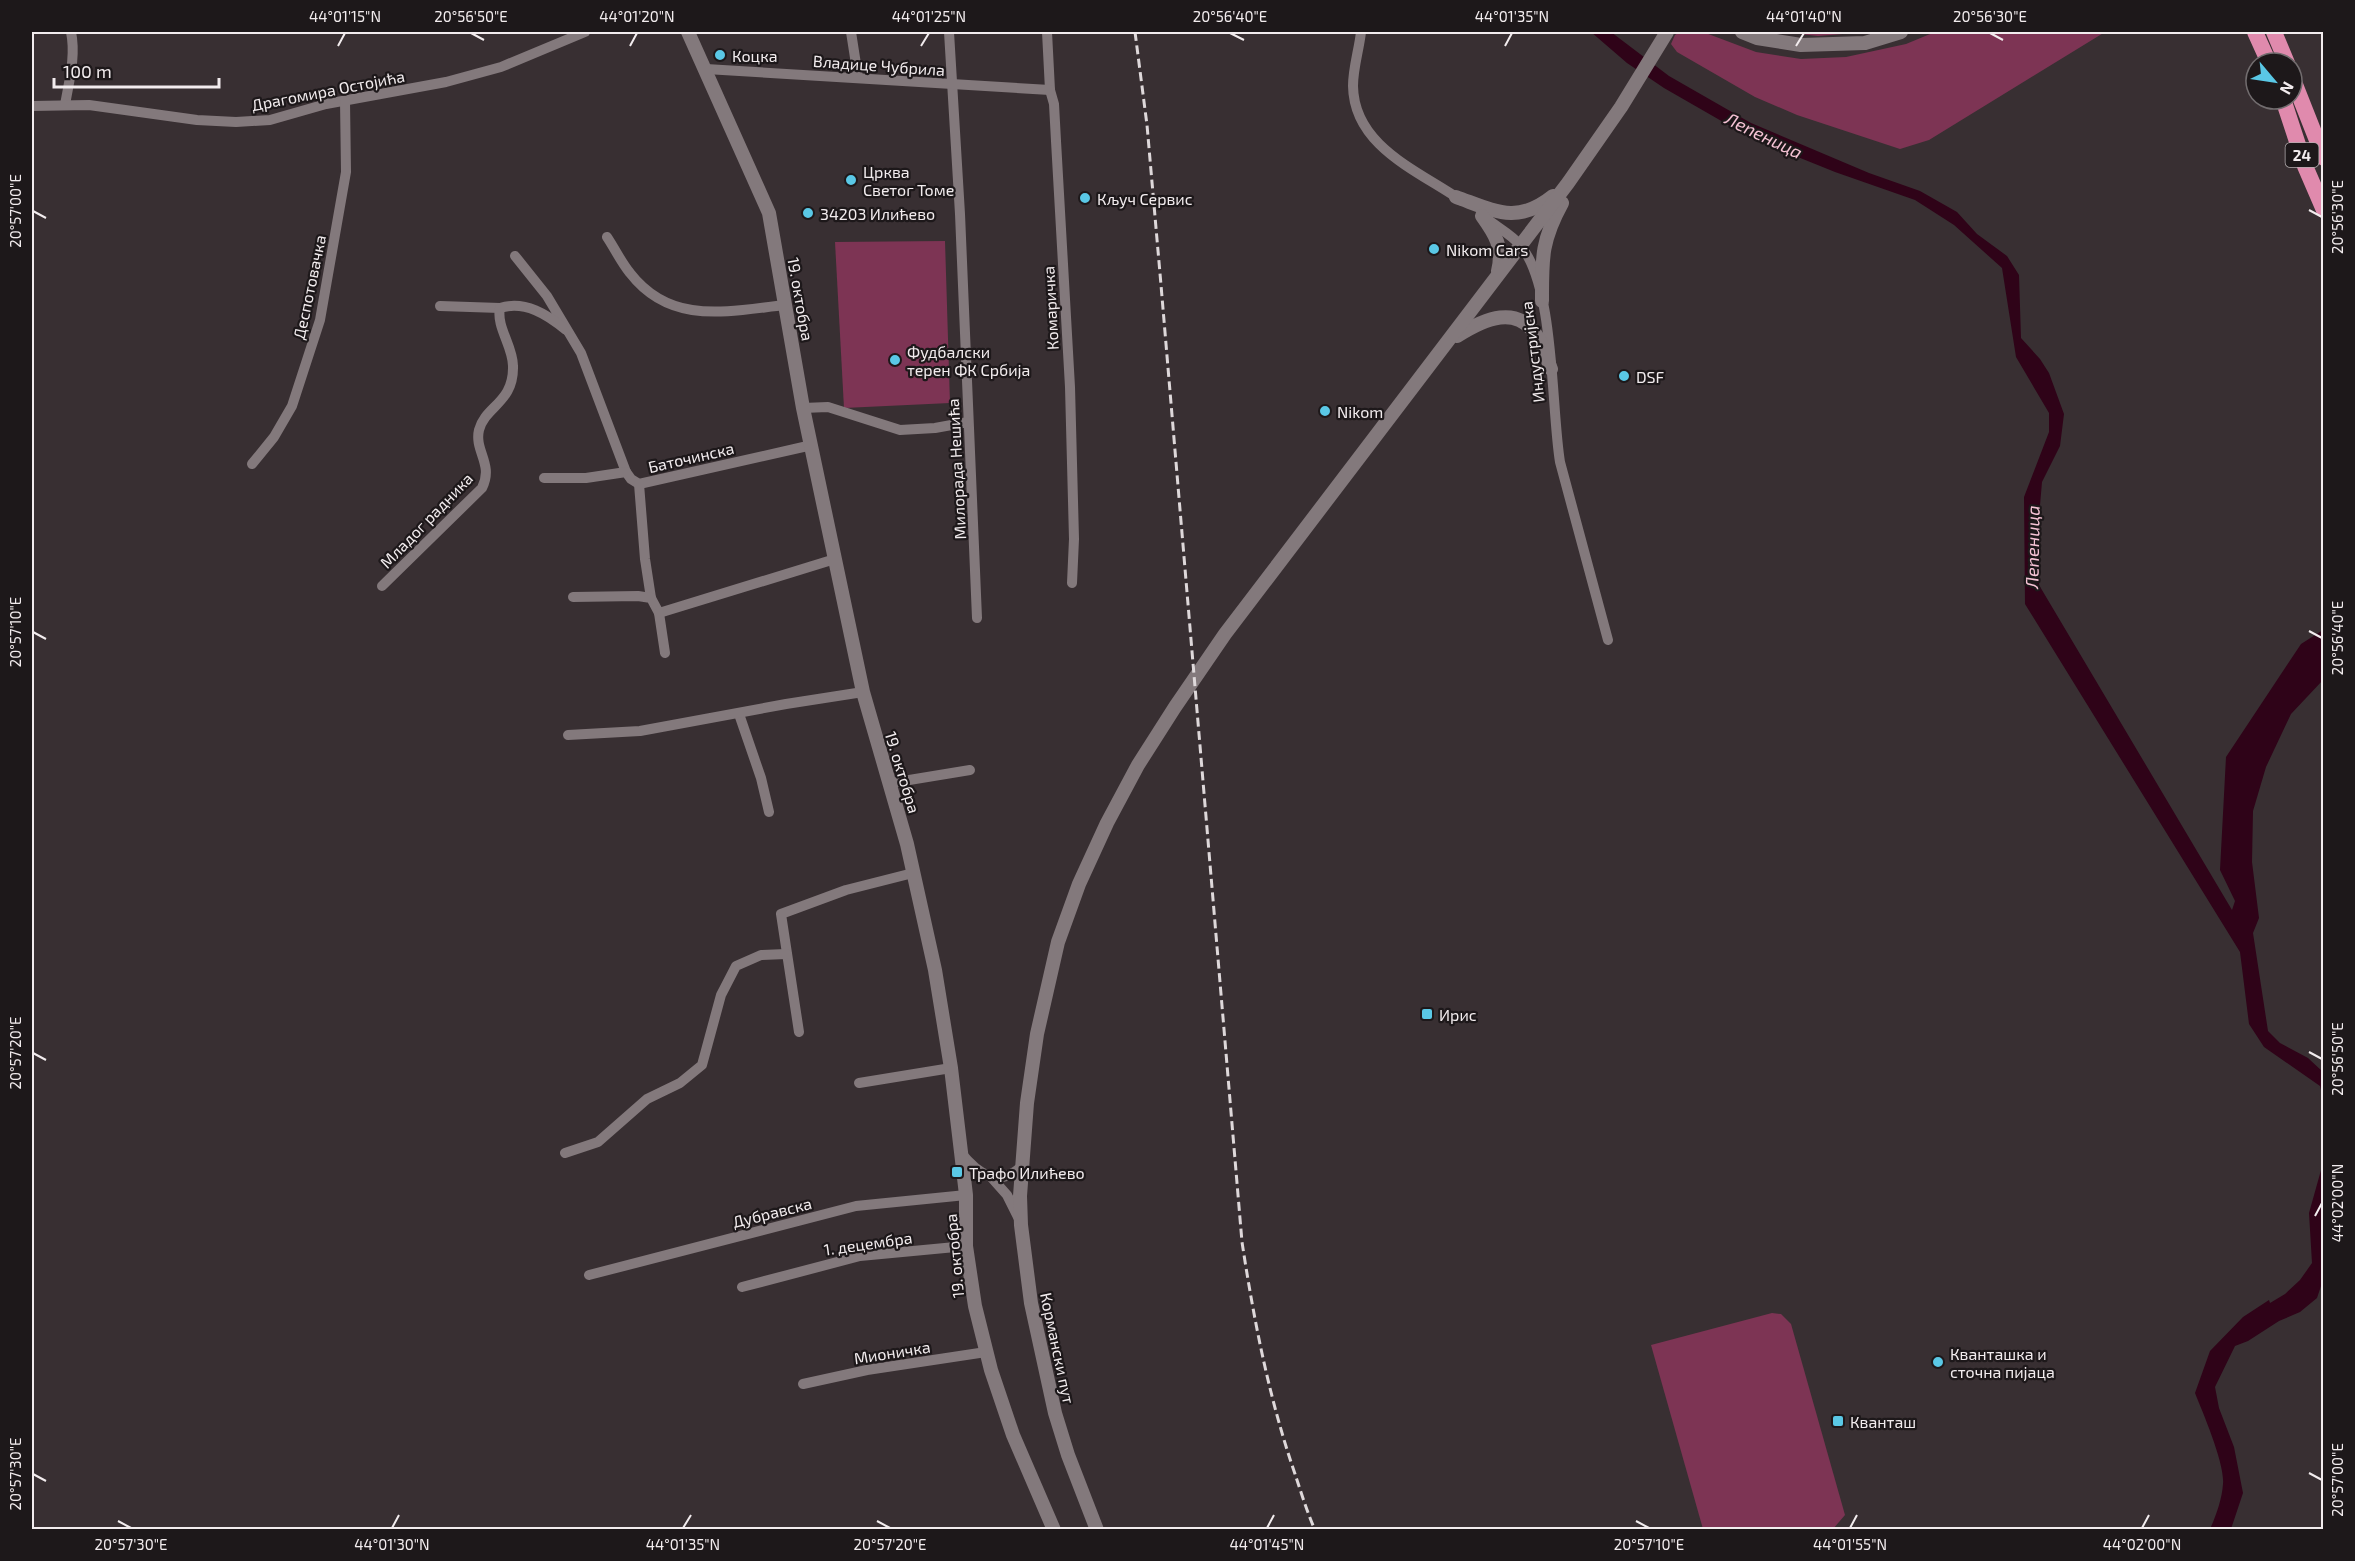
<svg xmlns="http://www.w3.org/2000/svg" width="2355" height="1561" viewBox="0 0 2355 1561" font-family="'Exo 2',sans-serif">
<rect width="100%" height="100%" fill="#382f32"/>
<g fill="#7d3454">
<path d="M1680 32H1703L1756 52 1801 59 1846 57 1906 44 1935 32H2105L1929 140 1900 149 1797 115 1755 97 1677 52 1671 44 1675 35Z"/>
<path d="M1782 32H1867L1818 36Z"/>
<path d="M945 241 950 403 844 408 835 242Z"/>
<path d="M1772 1313 1781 1314 1791 1324 1845 1515 1833 1529H1703L1651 1345Z"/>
</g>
<g fill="#2f0318">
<path d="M1591 32H1611L1669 76 1751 123 1869 173 1920 191 1957 212 1977 234 2007 256 2019 275 2021 338 2040 359 2049 373 2064 414 2060 446 2042 482 2039 517V585L2232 910 2235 901 2220 870 2226 757 2301 644 2323 630V680L2291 714 2266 767 2253 811 2252 862 2259 918 2253 933 2268 1031 2280 1043 2308 1058 2323 1072V1098L2320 1086 2264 1047 2249 1024 2240 952 2025 604 2024 497 2049 432V413L2016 357 2002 268 1954 225 1915 200 1835 172 1751 138 1664 88 1627 63Z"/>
<path d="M2323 1163V1280L2317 1298 2300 1312 2279 1321 2248 1341 2235 1346 2215 1387 2219 1408 2234 1447 2243 1493 2231 1529H2210C2216 1516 2222 1499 2223 1484 2225 1464 2203 1413 2195 1393L2210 1351 2243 1317 2269 1300 2270 1303 2285 1294 2300 1280 2312 1263 2309 1213Z"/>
</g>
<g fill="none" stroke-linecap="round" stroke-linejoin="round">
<g stroke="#83797c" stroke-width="10">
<path d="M851 32 858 77"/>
<path d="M949 32 960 214 977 618"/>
<path d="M1047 32 1050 90 1054 104 1056 141 1070 387 1074 539 1072 583"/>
<path d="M1361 32C1359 50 1353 68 1353 86 1354 147 1419 171 1462 201"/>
<path d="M706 69 1050 90"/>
<path d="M65 105C69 81 76 56 71 32"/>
<path d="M32 106 89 105 197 120 236 122 270 120 326 104 446 82 501 67 585 32"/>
<path d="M1487 219C1497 227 1512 235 1520 245 1555 285 1551 408 1560 462L1608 640"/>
<path d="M607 237C615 249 621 262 630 273 671 326 728 311 785 305"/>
<path d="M515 256 547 296 581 353 626 472"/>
<path d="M440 306 500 308"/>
<path d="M803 408 828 407 900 430 935 428 968 422"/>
<path d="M252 464 274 437 292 406 320 320 346 172 345 101"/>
<path d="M544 478H586L626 472 631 479 639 484 812 445"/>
<path d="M639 484 645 559 651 598"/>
<path d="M382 586 482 488C494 464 474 451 479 430 485 406 514 403 513 366 513 346 496 327 500 308 525 300 548 315 566 330"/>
<path d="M573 597 638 596 651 598 659 613 835 559"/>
<path d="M659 613 665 653"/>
<path d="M739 714 761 778 769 812"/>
<path d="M568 735 640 731 786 704 863 692"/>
<path d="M891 783 970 770"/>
<path d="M799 1032 781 914 846 890 913 873"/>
<path d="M859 1083 951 1068"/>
<path d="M565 1153 598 1142 647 1099 680 1083 702 1065 721 995 736 966 761 955 786 954"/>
<path d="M961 1153C978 1174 998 1188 1021 1167"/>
<path d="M991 1177 1007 1195 1019 1219"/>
<path d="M589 1275 856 1206 966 1195"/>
<path d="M742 1287 860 1256 966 1246"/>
<path d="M803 1384 867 1370 986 1352"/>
</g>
<g stroke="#83797c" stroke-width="14">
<path d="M688 32 769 213 803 408 863 692 907 844 935 970 951 1068 961 1152 966 1195V1246L975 1306 991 1370 1013 1435 1054 1530"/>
<path d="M1742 32 1757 38 1801 45 1865 43 1901 32"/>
<path d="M1456 197C1495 211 1517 225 1553 196"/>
<path d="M1482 216C1495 234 1504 248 1498 271"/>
<path d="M1542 301C1542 259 1541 241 1562 203"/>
<path d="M1457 336C1484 319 1518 303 1538 338 1544 347 1547 359 1551 369"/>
<path d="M1097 1530 1068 1455 1055 1413 1031 1303 1021 1225 1020 1196 1027 1103 1037 1034 1058 942 1079 884 1107 823 1138 765 1175 707 1225 634 1568 183 1621 107 1667 32"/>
</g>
<g stroke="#e08aad" stroke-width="16">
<path d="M2255 32 2269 63"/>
<path d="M2274 32 2287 63"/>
<path d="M2292 77 2324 158"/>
<path d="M2283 99 2305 166 2324 210"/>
</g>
<path stroke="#ded8da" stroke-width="3" stroke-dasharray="9 4.5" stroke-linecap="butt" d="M1135 32 1147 125 1161 285 1242 1242C1254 1321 1269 1398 1295 1474 1301 1492 1307 1512 1315 1530"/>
</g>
<path fill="none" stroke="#f2ecee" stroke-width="2" d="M471 33 484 40M1230 33 1244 40M1990 33 2003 40M338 46 345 33M630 46 637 33M921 46 929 33M1505 46 1512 33M1796 46 1804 33M2309 210 2322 217M33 211 46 218M2309 631 2322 638M33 632 46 639M2309 1052 2322 1059M33 1053 46 1060M2315 1216 2322 1203M2309 1473 2322 1480M33 1474 46 1481M118 1521 131 1528M877 1521 890 1528M1636 1521 1649 1528M392 1528 399 1515M683 1528 691 1515M1267 1528 1274 1515M1850 1528 1857 1515M2142 1528 2149 1515"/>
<g fill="#5ac8e6" stroke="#1d181a" stroke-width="2">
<circle cx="720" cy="55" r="6"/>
<circle cx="851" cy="180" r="6"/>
<circle cx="1085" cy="198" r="6"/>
<circle cx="808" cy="213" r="6"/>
<circle cx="1434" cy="249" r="6"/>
<circle cx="895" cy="360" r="6"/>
<circle cx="1624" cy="376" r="6"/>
<circle cx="1325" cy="411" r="6"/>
<rect x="1421" y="1008" width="12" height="12" rx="3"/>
<rect x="951" y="1166" width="12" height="12" rx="3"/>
<circle cx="1938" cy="1362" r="6"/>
<rect x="1832" y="1415" width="12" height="12" rx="3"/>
</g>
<g text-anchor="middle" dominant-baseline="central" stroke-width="4.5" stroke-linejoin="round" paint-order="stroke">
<rect fill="#1d181a" stroke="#b2acae" stroke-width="1.5" x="2285.5" y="143" width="33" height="24" rx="4.5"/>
<g font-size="15" font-weight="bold" fill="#f2ecee">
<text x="2302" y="155">24</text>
</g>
<g font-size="16" fill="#f2ecee" stroke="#1d181a" text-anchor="start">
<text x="732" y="55">Коцка</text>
<text x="863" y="171">Црква<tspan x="863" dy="18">Светог Томе</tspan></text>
<text x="1097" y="198">Кључ Сервис</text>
<text x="820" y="213">34203 Илићево</text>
<text x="1446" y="249">Nikom Cars</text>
<text x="907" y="351">Фудбалски<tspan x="907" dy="18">терен ФК Србија</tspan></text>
<text x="1636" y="376">DSF</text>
<text x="1337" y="411">Nikom</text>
<text x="1439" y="1014">Ирис</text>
<text x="969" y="1172">Трафо Илићево</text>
<text x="1950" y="1353">Кванташка и<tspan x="1950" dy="18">сточна пијаца</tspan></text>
<text x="1850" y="1421">Кванташ</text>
</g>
<g font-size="16" fill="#f2ecee" stroke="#1d181a">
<text transform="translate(879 65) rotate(4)">Владице Чубрила</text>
<text transform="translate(328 90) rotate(-11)">Драгомира Остојића</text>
<text transform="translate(309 287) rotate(-78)">Деспотовачка</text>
<text transform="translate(801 299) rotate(80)">19. октобра</text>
<text transform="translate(1050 308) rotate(-93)">Комаричка</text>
<text transform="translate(1532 352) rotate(-97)">Индустријска</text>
<text transform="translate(691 457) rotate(-13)">Баточинска</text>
<text transform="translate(956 469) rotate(-93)">Милорада Нешића</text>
<text transform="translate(426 520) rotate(-46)">Младог радника</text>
<text transform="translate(903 772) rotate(73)">19. октобра</text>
<text transform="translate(772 1212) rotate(-14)">Дубравска</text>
<text transform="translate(868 1243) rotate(-8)">1. децембра</text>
<text transform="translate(954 1256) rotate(-95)">19. октобра</text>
<text transform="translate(1058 1348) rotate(78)">Кормански пут</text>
<text transform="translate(892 1352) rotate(-9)">Мионичка</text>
</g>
<g font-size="18" font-style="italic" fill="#f6c3d5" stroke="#1d181a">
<text transform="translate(1764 135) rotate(26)">Лепеница</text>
<text transform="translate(2032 547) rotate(-89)">Лепеница</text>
</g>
</g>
<rect width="2355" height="1561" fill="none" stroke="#1d181a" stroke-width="66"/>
<g transform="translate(2274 81) rotate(119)"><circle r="28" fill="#1d181a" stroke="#726d6f" stroke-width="1.5"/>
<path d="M0-4.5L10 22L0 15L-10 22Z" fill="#5ac8e6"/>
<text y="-9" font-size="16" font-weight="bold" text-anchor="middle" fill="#f2ecee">N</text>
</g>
<path d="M54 78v9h165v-9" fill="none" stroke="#f2ecee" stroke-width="3"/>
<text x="63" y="78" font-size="18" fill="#f2ecee" stroke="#1d181a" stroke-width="4.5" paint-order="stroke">100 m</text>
<rect x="33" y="33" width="2289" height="1495" fill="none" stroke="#f2ecee" stroke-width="2"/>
<g font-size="15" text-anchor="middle" fill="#f2ecee">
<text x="345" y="22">44°01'15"N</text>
<text x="471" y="22">20°56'50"E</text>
<text x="637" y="22">44°01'20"N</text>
<text x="929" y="22">44°01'25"N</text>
<text x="1230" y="22">20°56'40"E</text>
<text x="1512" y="22">44°01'35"N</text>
<text x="1804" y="22">44°01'40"N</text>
<text x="1990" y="22">20°56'30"E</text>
<text transform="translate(16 211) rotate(-90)" y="5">20°57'00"E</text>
<text transform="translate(2338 217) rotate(-90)" y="5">20°56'30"E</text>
<text transform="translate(16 632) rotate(-90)" y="5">20°57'10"E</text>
<text transform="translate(2338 638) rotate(-90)" y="5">20°56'40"E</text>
<text transform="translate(16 1053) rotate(-90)" y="5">20°57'20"E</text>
<text transform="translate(2338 1059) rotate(-90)" y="5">20°56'50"E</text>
<text transform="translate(2338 1203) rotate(-90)" y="5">44°02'00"N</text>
<text transform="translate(16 1474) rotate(-90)" y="5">20°57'30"E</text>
<text transform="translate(2338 1480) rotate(-90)" y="5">20°57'00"E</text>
<text x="131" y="1550">20°57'30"E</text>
<text x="392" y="1550">44°01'30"N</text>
<text x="683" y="1550">44°01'35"N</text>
<text x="890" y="1550">20°57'20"E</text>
<text x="1267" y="1550">44°01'45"N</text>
<text x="1649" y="1550">20°57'10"E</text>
<text x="1850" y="1550">44°01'55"N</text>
<text x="2142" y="1550">44°02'00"N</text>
</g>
</svg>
